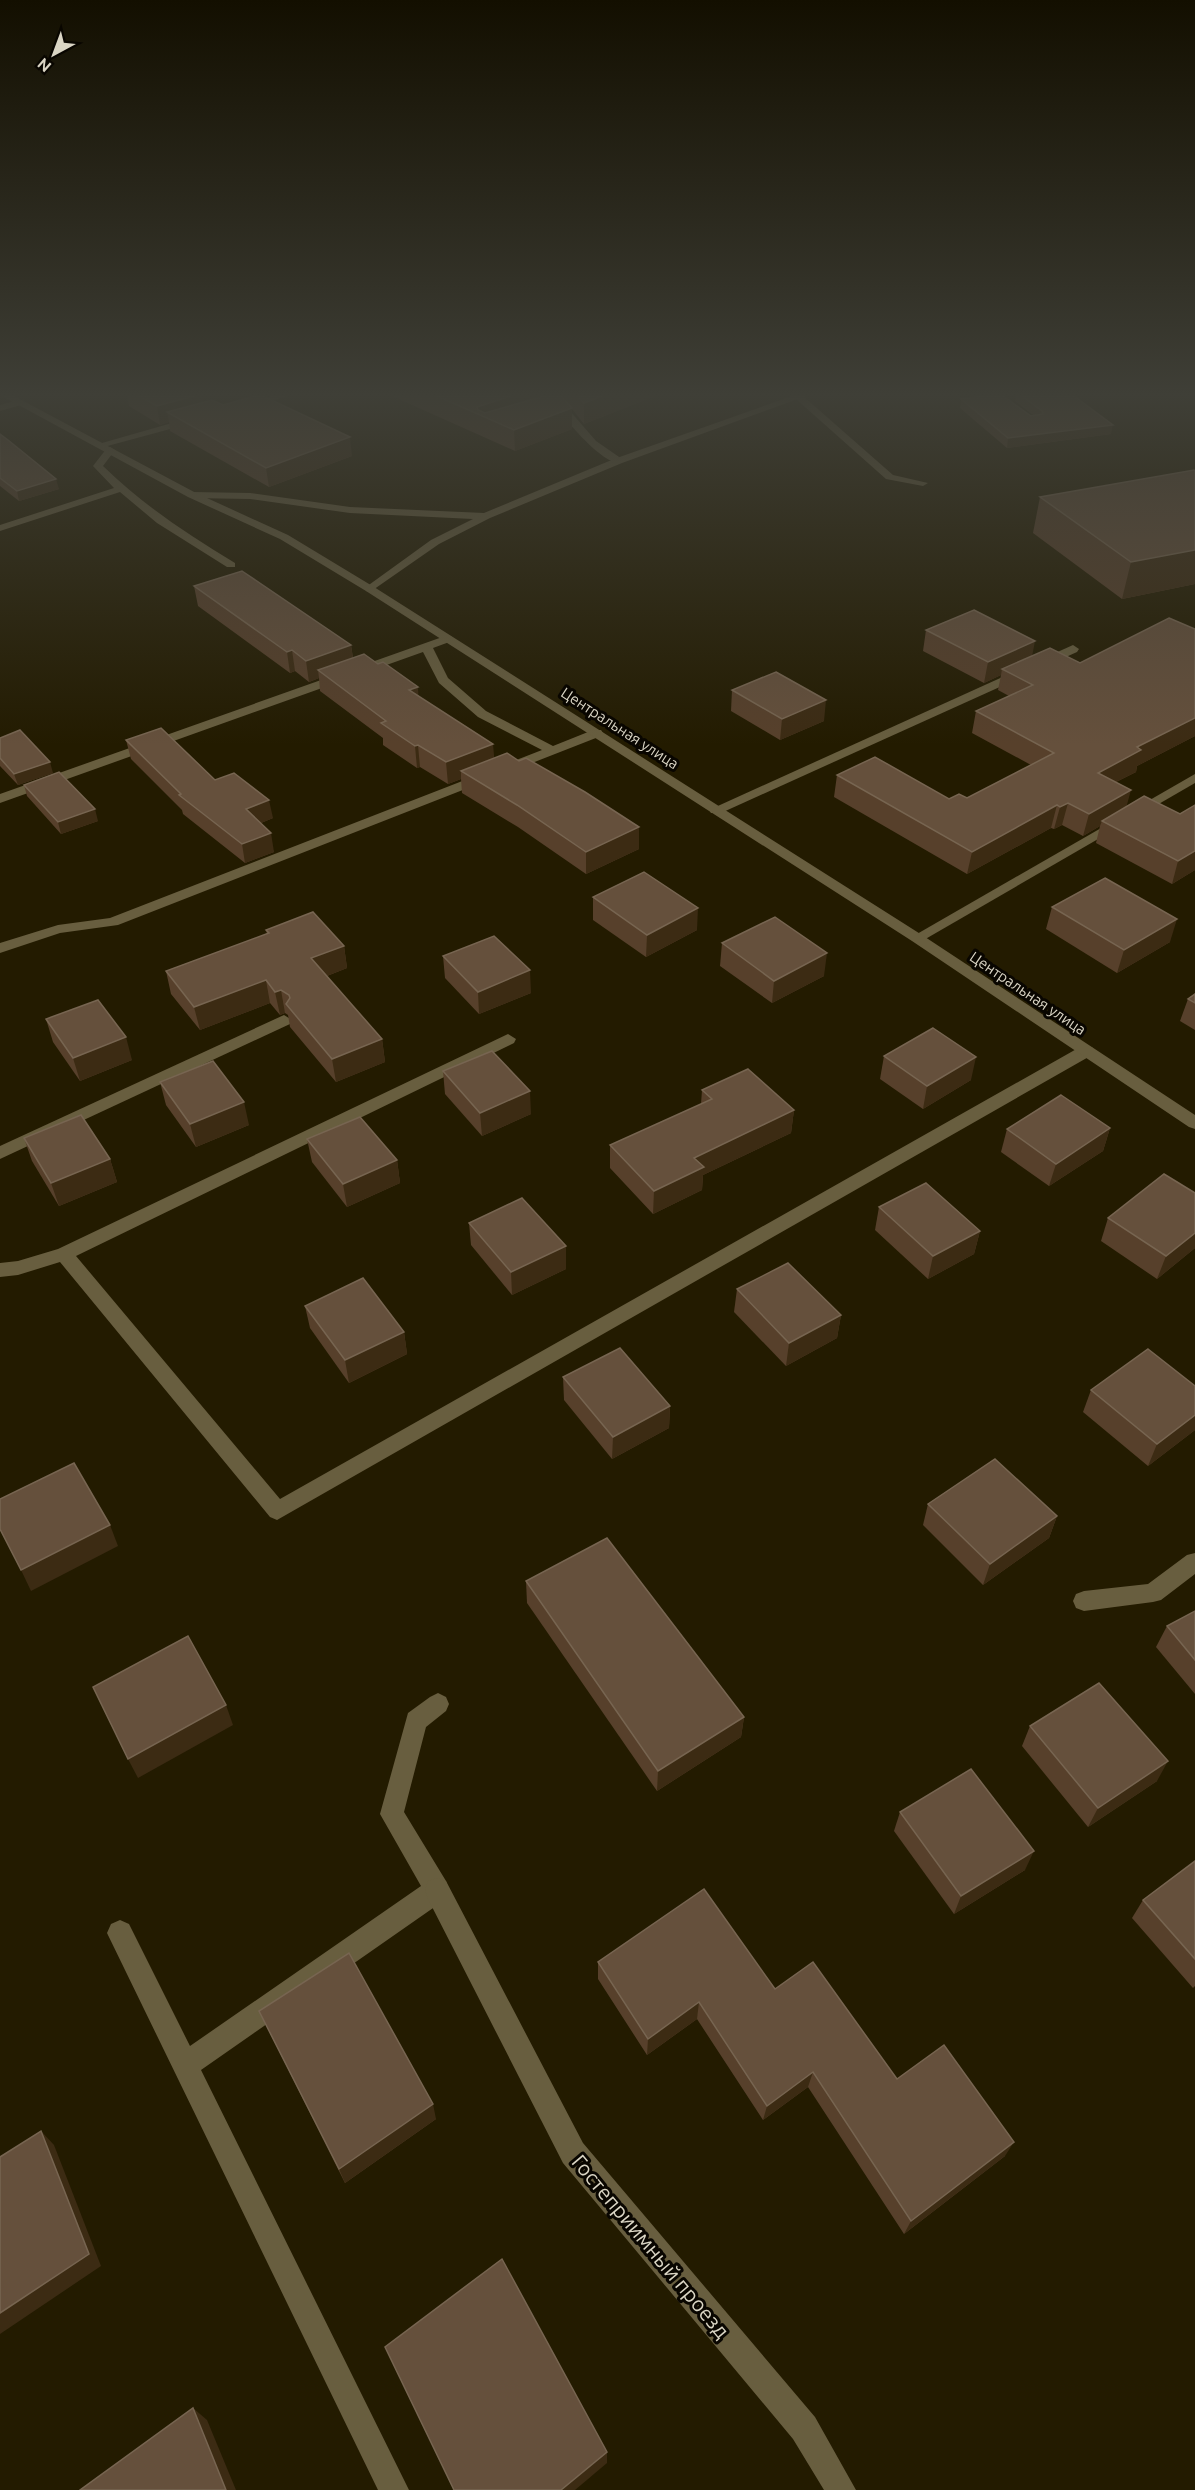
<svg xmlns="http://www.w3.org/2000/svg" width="1195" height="2490" viewBox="0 0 1195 2490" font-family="Ubuntu,sans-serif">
<rect width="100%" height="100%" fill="#231b00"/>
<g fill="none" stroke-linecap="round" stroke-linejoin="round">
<g fill="#685e3f" fill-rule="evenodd">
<path d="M272 396H287L246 409 241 406Z"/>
<path d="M547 396H557L596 441 622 459V463C601 466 560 412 547 396Z"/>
<path d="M795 396H803L893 475 928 483 923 486 886 479 796 399Z"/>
<path d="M18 400 21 401V405L0 411V405Z"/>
<path d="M193 417 198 420 196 422 100 448 95 445Z"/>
<path d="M110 447 115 450 103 466C143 505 187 534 235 563V567H227L157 523 120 492 0 531V525L114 488 93 466 107 448Z"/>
<path d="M448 635 452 637V641L433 648 448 678 486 711 553 746 593 730H601L603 733 601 736 118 925 60 933 0 953V943L58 925 110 918 542 750 478 717 439 683 423 652 0 803V794Z"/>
<path d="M1073 645 1079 649 1077 652 721 813H711L709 810Z"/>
<path d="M1195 774V783L922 941 917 942 910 938Z"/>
<path d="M284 1015 292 1020 290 1024 0 1159V1146Z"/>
<path d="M1195 1553V1574L1161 1600 1153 1602 1084 1611 1076 1608 1073 1601 1076 1594 1084 1591 1148 1584 1187 1555Z"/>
<path d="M438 1693 446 1697 449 1704 446 1711 426 1727 404 1812 446 1881 449 1890 446 1899 201 2070 409 2490H378L107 1933 111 1924 120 1920 129 1924 190 2046 421 1886 380 1814 408 1713 430 1697Z"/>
</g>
<g fill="#685e3f" fill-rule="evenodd">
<path d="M792 396H806L622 463 490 518 439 544 370 592 366 591V587L431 540 473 519 350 513 250 499 192 498 187 495 192 492 250 493 350 507 484 513 614 459Z"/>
<path d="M508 1034 516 1039 514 1043 76 1256 280 1499 1080 1047H1092L1094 1051 1092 1055 277 1520 270 1517 60 1262 18 1275 0 1277V1263L18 1261 58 1249Z"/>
<path d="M437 1878 446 1881 583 2143 815 2417 856 2490H824L793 2439 563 2163 428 1899 425 1890 428 1881Z"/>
</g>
<path fill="#685e3f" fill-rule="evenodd" d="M2 396H14L196 493 288 535 374 587 922 935 1195 1115V1129L1189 1127 912 941 366 591 280 539 188 497Z"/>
</g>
<g fill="#57402b">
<path d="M127 396H202L203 402 223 405 352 456 269 487 170 431 169 422 160 425 129 406Z"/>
<path d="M392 396H655L584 424 572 409V429L515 451Z"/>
<path d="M1016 396H1074L1111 434 1007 448 960 408 961 399 1031 416H1034L1015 401Z"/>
<path d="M0 434 59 489 19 501 0 486Z"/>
<path d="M1195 471V584L1122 599 1033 533 1040 497Z"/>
<path d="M194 586 351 645 353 658 418 696 494 758 519 761 639 827V849L586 874 518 827 462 793 461 779 448 784 420 767 417 768 383 745V738L320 691 319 678 309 682 295 671 290 673 198 606Z"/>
<path d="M1195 629V736L1137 766 1136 772 1116 782 1126 807 1180 814 1195 805V870L1172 884 1096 843 1100 826 1083 836 1062 825 1054 829 1051 828 967 874 834 797 837 775 949 799 967 798 1031 765 972 733 976 711 1009 696 998 690 1001 675 984 683 923 651 926 630 1032 656 1080 663Z"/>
<path d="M732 690 824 721 780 740 731 711Z"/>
<path d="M0 738 53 773 18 785 0 766Z"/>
<path d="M126 740 215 780 273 818 261 823 274 852 245 863 183 814 182 810 131 759Z"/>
<path d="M24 785 98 821 61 834 27 796Z"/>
<path d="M593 897 697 930 646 957 593 920Z"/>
<path d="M1052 907 1170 942 1117 973 1046 929Z"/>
<path d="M266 930 344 946 347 968 327 976 382 1039 385 1062 336 1082 290 1027 288 1015 285 1013 280 1015 270 1003 200 1030 171 994 166 971 267 934Z"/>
<path d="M722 943 824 976 772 1003 720 966Z"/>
<path d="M443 956 531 993 479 1014 445 978Z"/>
<path d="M1195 994V1030L1180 1021 1188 999Z"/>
<path d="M46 1019 132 1060 80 1081 53 1042Z"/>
<path d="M884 1056 971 1080 923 1109 880 1079Z"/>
<path d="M443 1071 531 1114 482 1136 445 1094Z"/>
<path d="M160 1082 249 1125 196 1147 166 1105Z"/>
<path d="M702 1090 794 1110 791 1133 703 1175 702 1190 653 1214 610 1168V1145L701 1104Z"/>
<path d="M1110 1128 1103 1151 1049 1186 1001 1152 1007 1129Z"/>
<path d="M24 1138 110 1159 117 1182 59 1206 32 1161Z"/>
<path d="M307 1139 397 1160 400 1183 347 1207 312 1162Z"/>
<path d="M1195 1193V1248L1157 1279 1101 1241 1108 1218Z"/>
<path d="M879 1207 980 1231 974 1254 928 1279 875 1230Z"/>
<path d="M469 1223 566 1246V1269L512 1295 471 1245Z"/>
<path d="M737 1289 841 1315 837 1338 786 1366 734 1312Z"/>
<path d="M305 1306 404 1332 407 1354 349 1383 310 1328Z"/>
<path d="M563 1377 670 1406 669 1428 612 1459 564 1400Z"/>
<path d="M1195 1386V1430L1148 1466 1083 1412 1091 1390Z"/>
<path d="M928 1504 1057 1516 1049 1538 983 1585 923 1525Z"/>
<path d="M526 1581 744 1717 741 1737 657 1791 527 1603Z"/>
<path d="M1195 1611V1694L1156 1647 1167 1626Z"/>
<path d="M1030 1726 1157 1781 1088 1827 1022 1746Z"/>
<path d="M900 1812 1025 1870 954 1914 894 1831Z"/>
<path d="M1195 1861V1986L1193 1988 1132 1918 1143 1900Z"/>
<path d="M598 1962 775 1989 897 2079 1005 2156 904 2234 808 2087 763 2120 697 2019 647 2055 598 1979Z"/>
<path d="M259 2011 436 2119 345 2183Z"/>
</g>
<g fill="#3c2b13">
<path d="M194 396H202L205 412H167L169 422 160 425 157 406Z"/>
<path d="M511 396H551V404L477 414V407Z"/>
<path d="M602 396H655L584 424V403Z"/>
<path d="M572 408V429L515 451 514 430Z"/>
<path d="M1113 425 1111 434 1007 448 1008 438Z"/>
<path d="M350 437 352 456 269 487 266 468Z"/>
<path d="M56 479 59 489 19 501 17 491Z"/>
<path d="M1195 550V584L1122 599 1131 562Z"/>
<path d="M1035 641 1031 662 1002 669 1001 675 984 683 988 662Z"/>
<path d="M351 645 354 666 318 670 319 678 309 682 306 661Z"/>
<path d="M292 650 295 671 290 673 287 652Z"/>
<path d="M418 687 419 708 409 690Z"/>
<path d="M826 700 824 721 780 740 782 719Z"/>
<path d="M1195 718V736L1137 766 1136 772 1092 794 1098 773 1137 747Z"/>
<path d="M493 744 495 766 461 771V779L448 784 446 762Z"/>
<path d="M418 745 420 767 417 768 415 746Z"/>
<path d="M50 762 53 773 18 785 14 774Z"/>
<path d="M1131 790 1125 812 1102 821 1100 826 1083 836 1089 814Z"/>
<path d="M269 800 273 818 249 828 246 809Z"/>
<path d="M1068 803 1062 825 1054 829 1060 807Z"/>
<path d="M1057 805 1051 828 967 874 972 852Z"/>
<path d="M95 809 98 821 61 834 58 822Z"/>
<path d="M639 827V849L586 874V852Z"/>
<path d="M271 833 274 852 245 863 242 844Z"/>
<path d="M1195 851V870L1172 884 1178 861Z"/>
<path d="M698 908 697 930 646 957 647 935Z"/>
<path d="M1177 919 1170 942 1117 973 1124 950Z"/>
<path d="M344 946 347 968 314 981 311 958Z"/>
<path d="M827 953 824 976 772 1003 774 981Z"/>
<path d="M530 970 531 993 479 1014 478 992Z"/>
<path d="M266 980 270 1003 200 1030 194 1007Z"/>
<path d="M281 990 285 1013 280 1015 275 992Z"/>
<path d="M126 1037 132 1060 80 1081 73 1058Z"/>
<path d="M382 1039 385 1062 336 1082 332 1059Z"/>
<path d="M976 1057 971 1080 923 1109 927 1086Z"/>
<path d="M530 1091 531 1114 482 1136 480 1113Z"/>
<path d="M244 1102 249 1125 196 1147 190 1124Z"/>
<path d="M794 1110 791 1133 703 1175 702 1190 653 1214 654 1191 694 1158Z"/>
<path d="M1110 1128 1103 1151 1049 1186 1056 1164Z"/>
<path d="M110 1159 117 1182 59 1206 51 1183Z"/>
<path d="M397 1160 400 1183 347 1207 343 1184Z"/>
<path d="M980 1231 974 1254 928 1279 933 1256Z"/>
<path d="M1195 1233V1248L1157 1279 1166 1256Z"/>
<path d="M566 1246V1269L512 1295 511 1272Z"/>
<path d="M841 1315 837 1338 786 1366 789 1343Z"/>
<path d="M404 1332 407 1354 349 1383 345 1360Z"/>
<path d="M670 1406 669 1428 612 1459 613 1437Z"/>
<path d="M1195 1415V1430L1148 1466 1157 1444Z"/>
<path d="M1057 1516 1049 1538 983 1585 990 1564Z"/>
<path d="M110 1525 118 1546 31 1591 21 1570Z"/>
<path d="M226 1705 233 1725 138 1778 128 1759Z"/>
<path d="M744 1717 741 1737 657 1791 658 1771Z"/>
<path d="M1168 1761 1157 1781 1088 1827 1098 1808Z"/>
<path d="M1034 1851 1025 1870 954 1914 961 1896Z"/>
<path d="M699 2002 697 2019 647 2055 648 2039Z"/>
<path d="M813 2072 808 2087 763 2120 767 2106Z"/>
<path d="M433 2104 436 2119 345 2183 339 2169Z"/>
<path d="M41 2131 54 2145 101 2266 0 2334V2313Z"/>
<path d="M1014 2142 1005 2156 904 2234 911 2221Z"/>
<path d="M193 2408 207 2420 236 2490H226Z"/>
<path d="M607 2452V2463L575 2490H561Z"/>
</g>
<g fill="#65503c" stroke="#776551" stroke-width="1.5">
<path d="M139 396H194L157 406Z"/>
<path d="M255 396H263L350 437 266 468 167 412 212 400 223 405Z"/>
<path d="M437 396H511L477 407 478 410 485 413 544 396H561L572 408 514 430Z"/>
<path d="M578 396H602L584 403Z"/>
<path d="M983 396H1003L1031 416 1043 414 1042 411 1022 396H1074L1113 425 1008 438 961 399Z"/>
<path d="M0 434 8 440 56 479 17 491 0 478Z"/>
<path d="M1194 470 1195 471V550L1131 562 1040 497Z"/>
<path d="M242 571 351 645 306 661 292 650 287 652 194 586Z"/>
<path d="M974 610 1035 641 988 662 926 630Z"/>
<path d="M1169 618 1195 629V718L1137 747 1141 750 1098 773 1131 790 1089 814 1068 803 1060 807 1057 805 972 852 837 775 875 757 949 799 959 794 967 798 1054 753 976 711 1033 685 1002 669 1050 648 1080 663Z"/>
<path d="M364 654 378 664 383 662 418 687 409 690 493 744 446 762 418 745 415 746 381 723 386 721 318 670Z"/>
<path d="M776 672 826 700 782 719 732 690Z"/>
<path d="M161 728 215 780 234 773 269 800 246 809 271 833 242 844 179 795 181 794 126 740Z"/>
<path d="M20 730 50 762 14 774 0 758V738Z"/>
<path d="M507 753 519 761 526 758 585 792 639 827 586 852 517 805 461 771Z"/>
<path d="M59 772 95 809 58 822 24 785Z"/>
<path d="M1144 796 1180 814 1195 805V851L1178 861 1102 821Z"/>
<path d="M644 872 698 908 647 935 593 897Z"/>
<path d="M1105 878 1177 919 1124 950 1052 907Z"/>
<path d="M313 912 344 946 311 958 382 1039 332 1059 286 1004 290 998 289 995 281 990 275 992 266 980 194 1007 166 971 269 933 266 930Z"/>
<path d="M775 917 827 953 774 981 722 943Z"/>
<path d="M494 936 530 970 478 992 443 956Z"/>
<path d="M1195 994V1003L1188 999Z"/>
<path d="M98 1000 126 1037 73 1058 46 1019Z"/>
<path d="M933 1028 976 1057 927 1086 884 1056Z"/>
<path d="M492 1051 530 1091 480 1113 443 1071Z"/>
<path d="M213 1061 244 1102 190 1124 160 1082Z"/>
<path d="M748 1069 794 1110 694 1158 704 1167 654 1191 610 1145 712 1099 702 1090Z"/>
<path d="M1061 1095 1110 1128 1056 1164 1007 1129Z"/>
<path d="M81 1115 110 1159 51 1183 24 1138Z"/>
<path d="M360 1117 397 1160 343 1184 307 1139Z"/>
<path d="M1164 1174 1195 1193V1233L1166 1256 1108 1218Z"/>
<path d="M926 1183 980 1231 933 1256 879 1207Z"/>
<path d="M522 1198 566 1246 511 1272 469 1223Z"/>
<path d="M788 1263 841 1315 789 1343 737 1289Z"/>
<path d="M363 1278 404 1332 345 1360 305 1306Z"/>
<path d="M620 1348 670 1406 613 1437 563 1377Z"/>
<path d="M1148 1349 1195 1386V1415L1157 1444 1091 1390Z"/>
<path d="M995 1459 1057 1516 990 1564 928 1504Z"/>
<path d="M74 1463 110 1525 21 1570 0 1529V1499Z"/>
<path d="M607 1538 744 1717 658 1771 526 1581Z"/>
<path d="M1195 1611V1660L1167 1626Z"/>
<path d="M188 1636 226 1705 128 1759 93 1687Z"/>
<path d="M1099 1683 1168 1761 1098 1808 1030 1726Z"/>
<path d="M971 1769 1034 1851 961 1896 900 1812Z"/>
<path d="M1195 1861V1959L1143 1900Z"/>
<path d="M704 1889 775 1989 813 1962 897 2079 944 2045 1014 2142 911 2221 813 2072 767 2106 699 2002 648 2039 598 1962Z"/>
<path d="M349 1953 433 2104 339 2169 259 2011Z"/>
<path d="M41 2131 89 2254 0 2313V2157Z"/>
<path d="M502 2259 607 2452 561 2490H454L385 2347Z"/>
<path d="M193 2408 226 2490H80Z"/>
</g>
<linearGradient id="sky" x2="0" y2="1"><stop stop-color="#130f00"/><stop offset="0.53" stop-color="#3f3f37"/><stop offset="1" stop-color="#3f3f37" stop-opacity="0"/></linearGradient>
<rect width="1195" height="745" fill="url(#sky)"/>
<g text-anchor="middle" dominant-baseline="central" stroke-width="6" stroke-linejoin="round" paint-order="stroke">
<g font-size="15" fill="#dad5c4" stroke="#090600">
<text transform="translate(620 728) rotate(33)">Центральная улица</text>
<text transform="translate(1028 993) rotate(34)">Центральная улица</text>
</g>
<g font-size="21" fill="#dad5c4" stroke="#090600">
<text transform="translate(651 2246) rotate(50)">Гостеприимный проезд</text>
</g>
</g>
<g transform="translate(54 54) rotate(221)" stroke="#090600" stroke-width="4.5" paint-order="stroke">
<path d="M0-4.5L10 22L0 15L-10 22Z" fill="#dad5c4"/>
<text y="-9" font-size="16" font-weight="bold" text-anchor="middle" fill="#dad5c4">N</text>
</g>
</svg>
